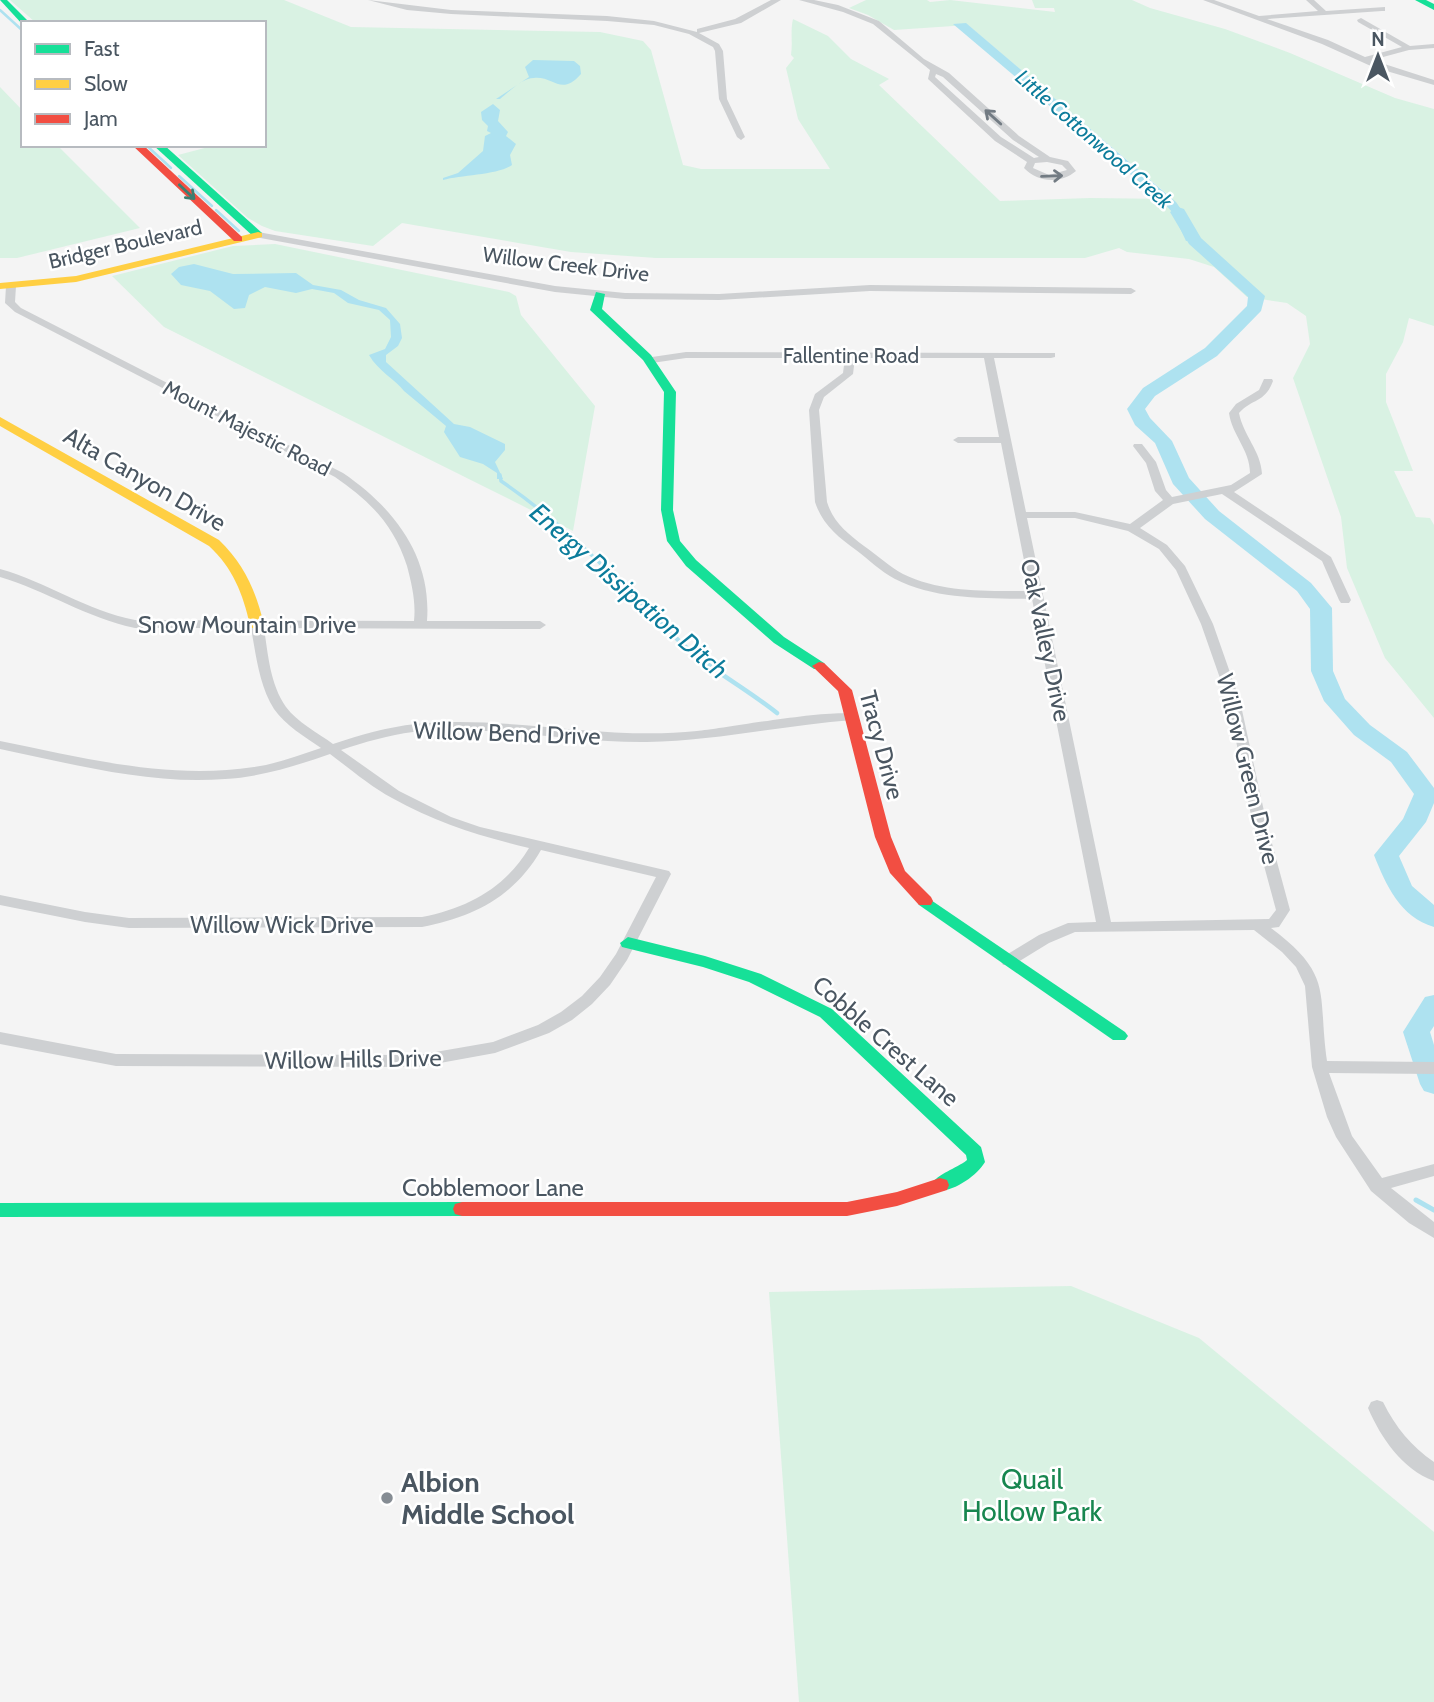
<svg xmlns="http://www.w3.org/2000/svg" width="1434" height="1702" viewBox="0 0 1434 1702" font-family="Cabin,sans-serif">
<rect width="100%" height="100%" fill="#f4f4f4"/>
<g fill="#d9f2e3">
<path d="M10 0H284L351 27 600 32 643 41 651 50 683 165 701 169H830L798 119 786 68 794 58 791 55C793 42 790 32 793 19L828 36 851 59 889 79 879 85 1000 201 1090 198 1173 199 968 25 894 30 868 15 849 8 866 0H927L930 2 950 0 1055 12 1054 8H1035L1032 0H1132L1150 8 1225 29 1290 53 1395 98 1434 109V326L1409 318 1403 342 1386 374V402L1413 471H1394L1416 517 1430 518 1434 525V718L1385 658 1347 568 1341 517 1293 378 1310 344 1306 316 1287 303 1247 297 1214 267 1189 259 1127 252 1119 248 1085 258H656L571 252 402 223 373 246 275 231 262 226 248 218 178 155 216 145H264V23H36Z"/>
<path d="M0 87 23 111V145H57L140 228 17 258H0Z"/>
<path d="M275 244 509 292 516 296 521 315 595 406 573 531 164 327 112 276 233 246Z"/>
<path d="M1071 1286 1199 1338 1434 1532V1702H799L769 1292Z"/>
</g>
<g fill="#aee2f0">
<path d="M966 23 1176 202 1201 239 1186 241 1173 213 1163 202 953 24Z"/>
<path d="M533 60 574 61 580 66 581 74C561 97 554 76 534 78 522 78 509 92 500 99H496L529 77 525 67Z"/>
<path d="M493 104 500 110 498 121 508 132 506 136 516 144 510 155 512 165C498 175 461 175 443 180V178L458 173 483 151 485 136 491 133 487 131 488 126 482 120 481 112Z"/>
<path d="M194 264 233 274 296 273 313 285 341 290 359 300 386 308 400 324 402 338 398 346 386 355V362L454 424 470 427 505 444V450L495 462 503 479H497V473L483 464 460 457 444 432 446 426 404 391C396 380 378 371 369 355L385 349 391 337 390 320 379 310 348 303 334 293 312 289 296 293 265 287 249 295 245 308 234 309 210 291 181 285 171 274 179 267Z"/>
</g>
<g fill="none" stroke-linecap="round" stroke-linejoin="round">
<g stroke="#aee2f0" stroke-width="2.5">
<path d="M0 10 23 31"/>
<path d="M146 145 171 168"/>
<path d="M179 176 212 206"/>
<path d="M216 210 239 231"/>
</g>
<path stroke="#aee2f0" stroke-width="3.5" d="M500 475 501 481C566 525 620 583 676 638"/>
<path stroke="#aee2f0" stroke-width="4.5" d="M674 636C705 667 743 686 777 713"/>
<path stroke="#aee2f0" stroke-width="5" d="M1416 1200 1434 1210"/>
<g fill="#aee2f0" fill-rule="evenodd">
<path d="M1178 207 1184 209 1201 238 1265 296 1261 311 1217 356 1155 396 1145 409 1150 418 1172 441 1189 478 1219 511 1311 583 1332 608 1333 671 1345 699 1370 725 1407 752 1434 788V803L1426 822 1399 856 1412 886 1434 905V927C1400 917 1386 885 1374 855L1403 819 1414 794 1391 762 1354 735 1324 701 1311 671 1310 609 1297 591 1205 519 1173 484 1155 443 1135 425 1127 409 1143 388 1205 348 1247 306 1248 297 1189 244 1170 212Z"/>
<path d="M1434 995V1026L1430 1032 1434 1045V1094L1424 1091 1420 1084 1403 1032 1425 997Z"/>
</g>
<g fill="#ced0d2" fill-rule="evenodd">
<path d="M368 0 451 10 607 16 654 21 697 32V29L735 19 771 0H781L741 23 699 33 719 44 723 51 727 99 745 137 741 140 737 137 719 99 715 51 713 47 689 34 654 25 607 21 451 14 407 10Z"/>
<path d="M799 0H814L838 5 879 21 924 59 949 73 1019 136 1050 157 1068 161 1076 171C1061 184 1038 183 1024 168L1027 162 995 141 928 79 930 70 873 24 843 12ZM936 74 943 77 1013 140 1039 157 1034 158 1001 137 935 77ZM1047 162 1062 165 1067 170 1049 175 1033 168 1035 163Z"/>
<path d="M1203 0H1214L1259 16 1318 11 1306 0H1314L1326 11 1385 7V11H1382L1267 19 1328 40 1365 57 1402 47 1358 22 1357 20 1361 18 1410 46 1434 44V48L1409 50 1372 60 1434 80V85L1373 67 1322 44Z"/>
<path d="M258 232 555 286 625 293 719 294 870 285 1131 288 1136 291 1131 294 870 291 719 300 625 299 555 292 255 237V233Z"/>
<path d="M11 283 16 286 15 302 21 308 343 473C393 507 432 556 427 621H540L546 625 540 629 264 628C268 654 270 684 286 707 297 722 318 733 333 744 360 735 387 727 416 724 510 715 603 741 697 731 722 729 847 705 859 716L853 720C784 725 716 741 647 742 569 743 491 724 413 732 389 735 365 742 341 750L399 791 451 817 480 827 669 871 671 874 627 960 610 985 592 1004 572 1020 549 1033 495 1053 418 1067 116 1066 0 1044V1032L116 1054 418 1055 493 1042 538 1025 561 1012 582 996 600 977 616 954 656 877 541 850C514 897 473 917 422 927L129 928 85 922 0 905V895L85 912 129 918 422 917C468 908 505 888 529 848 479 836 437 823 392 798 370 786 350 769 330 754 295 766 261 777 225 779 149 785 73 764 0 749V741C84 758 168 780 254 767 277 764 299 755 321 748 305 737 285 725 274 709 259 685 256 655 251 628H135C87 618 47 591 0 577V569C47 582 87 611 135 620L414 621C416 602 412 585 407 566 394 525 370 501 335 477L15 312 5 303 6 286Z"/>
<path d="M686 352 1055 353V357L1051 358H994L1026 512H1075L1130 524 1163 500 1155 491 1146 463 1133 446 1134 444H1142L1156 462 1166 490 1172 497 1231 485 1250 473C1250 450 1232 435 1229 413L1236 404 1259 390 1264 379H1272L1273 381C1265 403 1253 398 1239 413 1243 435 1261 451 1262 474L1234 492 1331 557 1351 600 1349 603H1341L1339 600 1322 561 1222 494 1173 504 1140 528 1167 545 1185 566 1213 624 1240 701 1267 825 1290 910 1279 927 1271 928C1335 976 1317 993 1327 1061L1434 1062V1074L1329 1073 1352 1136 1382 1178 1434 1164V1176L1391 1188 1434 1222V1238L1409 1223 1371 1191 1336 1137 1327 1117 1312 1067 1305 986 1296 967 1282 952 1254 930 1075 932 1049 943 1013 965H1003L1001 961 1003 957 1039 935 1068 923 1096 922 1032 599C986 598 936 600 895 579 881 572 868 559 856 550 838 537 822 524 815 502L809 410 815 394 843 373 845 358H686L652 363 647 360 652 357ZM855 358H984L999 437H958L953 440 958 443H1001L1030 591C988 591 942 593 903 574 890 567 877 555 864 546 848 534 833 522 827 502L819 410 824 397 853 374ZM1027 518H1075L1128 531 1159 549 1176 570 1201 624 1228 701 1253 825 1276 910 1269 919 1111 922Z"/>
<path d="M1377 1400 1383 1402C1396 1428 1411 1446 1434 1462V1481C1402 1469 1381 1438 1368 1408L1371 1402Z"/>
</g>
<g fill="#16e098" fill-rule="evenodd">
<path d="M0 0H7L30 23 23 25Z"/>
<path d="M1415 0H1426L1434 4V10Z"/>
<path d="M153 145H164L262 233V237H254Z"/>
<path d="M596 292 605 294 602 309 651 355 676 392 673 510 680 541 696 560 784 637 824 663 826 666 824 669H814L774 643 686 566 667 541 661 510 664 392 643 360 590 310Z"/>
<path d="M925 896 1125 1032 1128 1036 1125 1040H1113L919 905 917 901 919 897Z"/>
<path d="M628 937 705 956 761 974 832 1009 981 1147 985 1162C977 1176 950 1195 933 1190L931 1185C938 1173 956 1169 967 1160L966 1155 820 1017 749 982 703 967 622 947 620 943Z"/>
<path d="M462 1202 469 1204 471 1209 469 1214 462 1216 0 1217V1203Z"/>
</g>
<g fill="#ffcf43" fill-rule="evenodd">
<path d="M258 232 262 233V237L76 282 0 289V283L76 276Z"/>
<path d="M0 417 219 540C244 564 256 591 264 625L262 628H252L250 625C243 594 233 568 209 546L0 426Z"/>
</g>
<g fill="#f24e42" fill-rule="evenodd">
<path d="M132 145H143L242 237V241H234Z"/>
<path d="M819 662 824 663 852 690 891 837 905 871 931 897 933 901 931 905H919L890 873 875 837 838 691 812 666Z"/>
<path d="M940 1178 947 1180 949 1185 947 1190 897 1206 847 1216H462L455 1214 453 1209 455 1204 462 1202H847L897 1192Z"/>
</g>
</g>
<defs><path id="oneway-shaft" d="M-6 0H5M1.5-3L5.5 0L1.5 3" fill="none" stroke-width="1.6" stroke-linecap="round" stroke-linejoin="round" transform="scale(1.75)"/></defs>
<g stroke="#727b83">
<use href="#oneway-shaft" transform="translate(993 117) rotate(-138)"/>
<use href="#oneway-shaft" transform="translate(1052 176) rotate(-2)"/>
</g>
<use stroke="#3a7f72" href="#oneway-shaft" transform="translate(187 192) rotate(43)"/>
<circle fill="#868d94" stroke="#fff" stroke-width="2.5" cx="387" cy="1498" r="7"/>
<g text-anchor="middle" dominant-baseline="central" stroke-width="5" stroke-linejoin="round" paint-order="stroke">
<g font-size="21" font-style="italic" fill="#0c7c9b" stroke="#fff">
<text transform="translate(1094 139) rotate(41)">Little Cottonwood Creek</text>
</g>
<g font-size="21" fill="#4a5661" stroke="#fff">
<text transform="translate(125 244) rotate(-13)">Bridger Boulevard</text>
<text transform="translate(566 264) rotate(7)">Willow Creek Drive</text>
<text x="851" y="355">Fallentine Road</text>
<text transform="translate(247 428) rotate(27)">Mount Majestic Road</text>
</g>
<g font-size="24" fill="#4a5661" stroke="#fff">
<text transform="translate(145 479) rotate(30)">Alta Canyon Drive</text>
<text x="247" y="624">Snow Mountain Drive</text>
<text transform="translate(1046 640) rotate(78)">Oak Valley Drive</text>
<text transform="translate(507 733) rotate(2)">Willow Bend Drive</text>
<text transform="translate(882 745) rotate(75)">Tracy Drive</text>
<text transform="translate(1248 769) rotate(76)">Willow Green Drive</text>
<text x="282" y="924">Willow Wick Drive</text>
<text transform="translate(886 1041) rotate(41)">Cobble Crest Lane</text>
<text transform="translate(353 1059) rotate(-1)">Willow Hills Drive</text>
<text x="493" y="1187">Cobblemoor Lane</text>
</g>
<g font-size="26" font-style="italic" fill="#0c7c9b" stroke="#fff">
<text transform="translate(629 591) rotate(41)">Energy Dissipation Ditch</text>
</g>
<g font-size="28" fill="#17864f" stroke="#fff">
<text x="1032" y="1479">Quail<tspan x="1032" dy="32">Hollow Park</tspan></text>
</g>
<g font-size="28" font-weight="bold" fill="#4a5661" stroke="#fff" text-anchor="start">
<text x="401" y="1482">Albion<tspan x="401" dy="32">Middle School</tspan></text>
</g>
</g>
<rect x="21" y="21" width="245" height="126" fill="#ffffff" stroke="#b7bbc0" stroke-width="2"/>
<rect x="35" y="44" width="35" height="10" fill="#16e098" stroke="#b7bbc0" stroke-width="2"/>
<text x="84" y="56" font-size="21" fill="#4a5661">Fast</text>
<rect x="35" y="79" width="35" height="10" fill="#ffcf43" stroke="#b7bbc0" stroke-width="2"/>
<text x="84" y="91" font-size="21" fill="#4a5661">Slow</text>
<rect x="35" y="114" width="35" height="10" fill="#f24e42" stroke="#b7bbc0" stroke-width="2"/>
<text x="84" y="126" font-size="21" fill="#4a5661">Jam</text>
<g transform="translate(1378 56)" stroke="#ffffff" stroke-width="5" paint-order="stroke">
<path d="M0-5L12 26L0 18L-12 26Z" fill="#4a5661"/>
<text y="-10" font-size="19" font-weight="bold" text-anchor="middle" fill="#4a5661">N</text>
</g>
</svg>
